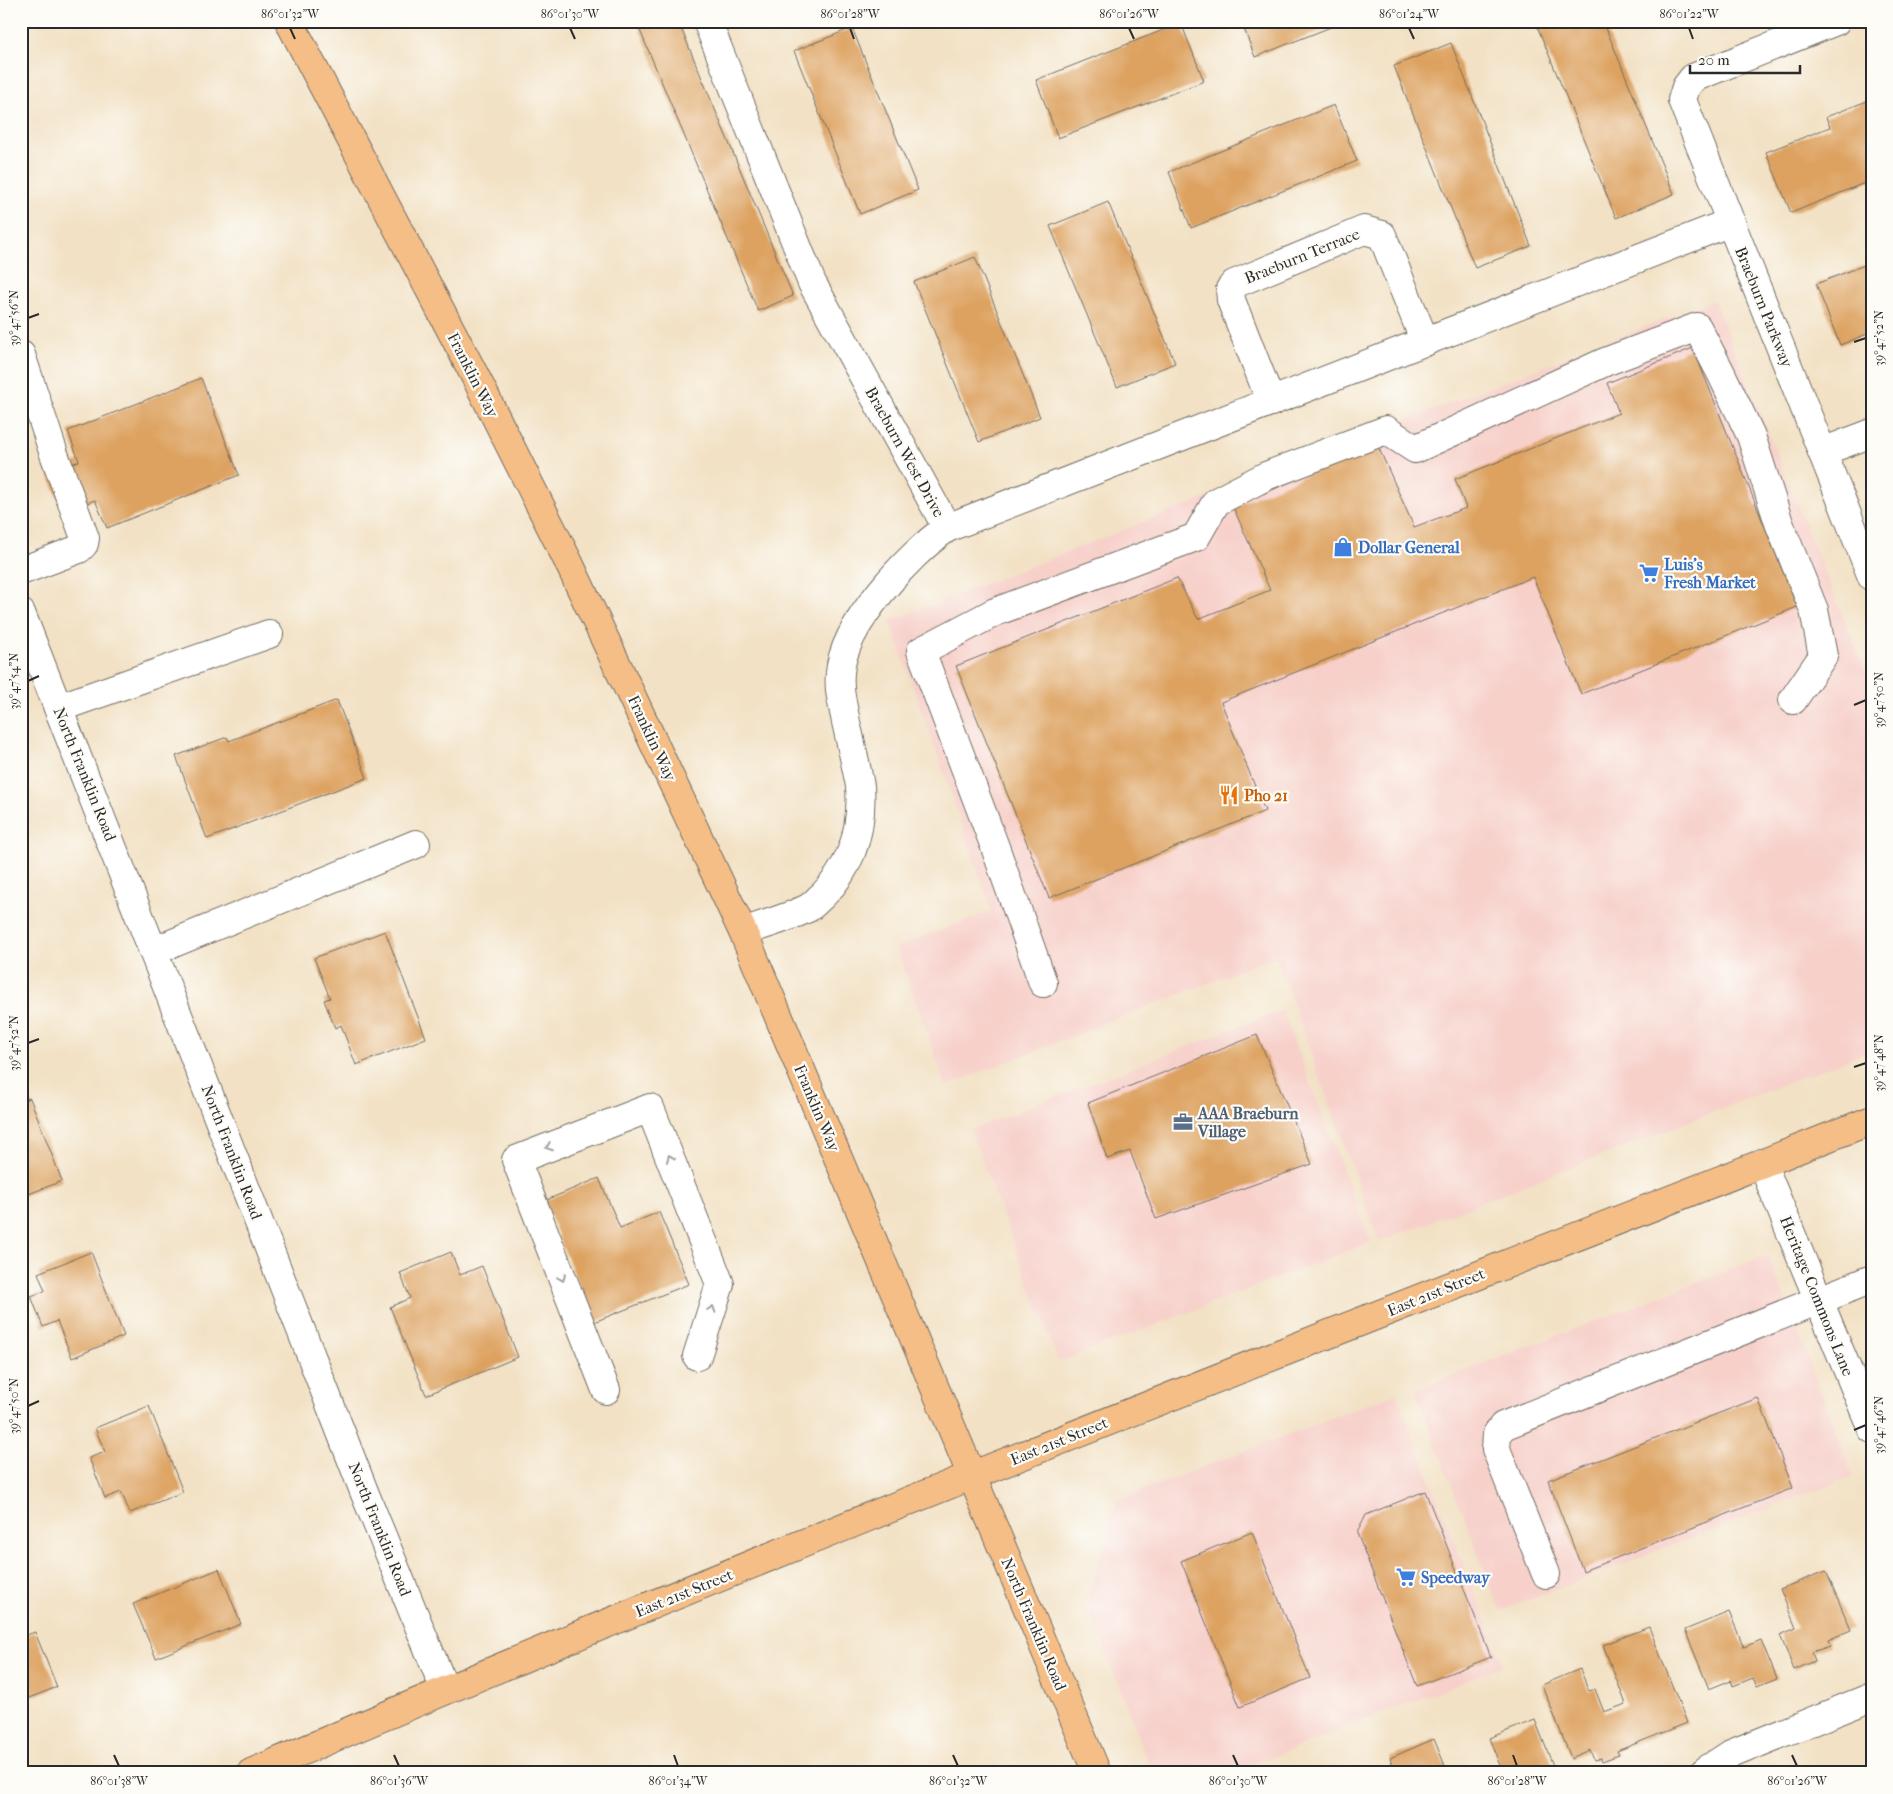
<svg xmlns="http://www.w3.org/2000/svg" width="1893" height="1794" viewBox="0 0 1893 1794" font-family="'IM FELL French Canon',serif">
<rect width="100%" height="100%" fill="#fdfcf7"/>
<filter id="ink" filterUnits="userSpaceOnUse"><feTurbulence type="fractalNoise" baseFrequency=".02" numOctaves="2"/><feDisplacementMap in="SourceGraphic" scale="10" xChannelSelector="R" yChannelSelector="G"/><feConvolveMatrix kernelMatrix="1 2 1 2 8 2 1 2 1" color-interpolation-filters="sRGB"/></filter>
<filter id="wash" filterUnits="userSpaceOnUse"><feTurbulence type="fractalNoise" baseFrequency=".0096" numOctaves="4" result="noise"/><feDisplacementMap in="SourceGraphic" scale="20" xChannelSelector="R" yChannelSelector="G"/><feGaussianBlur stdDeviation="1.12" result="paint"/><feColorMatrix in="noise" values="0 0 0 0 0 0 0 0 0 0 0 0 0 0 0 0 0 1.4 0 .05"/><feComposite in="paint" operator="in"/></filter>
<g filter="url(#wash)">
<rect width="100%" height="100%" fill="#f2e1c4"/>
<g fill="#f7d0ca">
<path d="M1714 300 1872 688V1050L1379 1242 1276 956 946 1086 896 947 992 911 890 621Z"/>
<path d="M1282 1010 1371 1242 1059 1362 970 1130Z"/>
<path d="M1768 1255 1853 1476 1500 1611 1415 1390Z"/>
<path d="M1396 1393 1504 1666 1232 1773H1152L1087 1602 1117 1500Z"/>
</g>
<g id="blocks">
<g fill="#dda261">
<path d="M636 21H678L793 296 758 311Z"/>
<path d="M1241 21H1346L1255 57Z"/>
<path d="M1535 21H1603L1674 194 1616 218Z"/>
<path d="M1181 23 1204 81 1058 138 1036 80Z"/>
<path d="M852 28 918 190 860 214 794 51Z"/>
<path d="M1451 43 1531 246 1475 268 1394 66Z"/>
<path d="M1872 99V180L1791 213 1766 152 1830 127 1826 117Z"/>
<path d="M1334 105 1357 161 1191 228 1169 172Z"/>
<path d="M1108 202 1175 363 1117 387 1050 226Z"/>
<path d="M975 257 1040 417 979 442 914 282Z"/>
<path d="M1872 262V332L1840 345 1816 284Z"/>
<path d="M1693 348 1797 607 1581 694 1533 577 1221 702 1265 811 1049 898 956 666 1177 578 1198 619 1270 590 1233 507 1377 444 1414 527 1466 508 1455 479 1619 413 1607 383Z"/>
<path d="M201 378 239 475 107 528 95 500 63 512 48 473 79 461 68 431Z"/>
<path d="M337 700 367 778 207 839 176 756 227 737 229 741Z"/>
<path d="M385 931 426 1038 356 1065 341 1025 335 1028 324 1000 330 998 314 958Z"/>
<path d="M1257 1035 1312 1164 1156 1219 1130 1151 1107 1159 1088 1103Z"/>
<path d="M30 1098 62 1181 21 1197V1101Z"/>
<path d="M599 1178 620 1228 659 1212 689 1284 594 1322 544 1201Z"/>
<path d="M91 1252 124 1336 72 1358 57 1321 43 1327 31 1296 45 1291 38 1273Z"/>
<path d="M451 1252 460 1275 482 1266 518 1357 426 1395 390 1307 410 1298 400 1273Z"/>
<path d="M1758 1398 1793 1488 1583 1571 1548 1480Z"/>
<path d="M149 1406 183 1492 130 1513 121 1492 105 1498 89 1458 105 1452 95 1428Z"/>
<path d="M1425 1491 1491 1657 1417 1686 1357 1533 1366 1515Z"/>
<path d="M1252 1532 1310 1678 1240 1707 1181 1561Z"/>
<path d="M219 1569 241 1624 156 1658 133 1604Z"/>
<path d="M1826 1571 1851 1630 1828 1640 1830 1646 1812 1652 1815 1661 1794 1670 1780 1635 1796 1628 1780 1589Z"/>
<path d="M1729 1612 1744 1647 1761 1640 1777 1679 1757 1687 1753 1678 1733 1686 1731 1680 1709 1689 1685 1630Z"/>
<path d="M1649 1627 1687 1723 1617 1751 1619 1755 1602 1761 1601 1758 1594 1760 1590 1750 1571 1758 1542 1685 1580 1669 1589 1691 1595 1689 1604 1712 1626 1704 1603 1645Z"/>
<path d="M35 1632 57 1687 21 1701V1637Z"/>
<path d="M1535 1720 1556 1773H1503L1489 1738Z"/>
<path d="M1434 1739 1448 1773H1396L1390 1758Z"/>
</g>
</g>
</g>
<g filter="url(#ink)">
<use href="#blocks" fill-opacity="0" stroke="#716b61" stroke-width="1"/>
<g fill="none" stroke-linecap="round" stroke-linejoin="round">
<defs>
<g id="minor">
<path d="M707 21 812 283 947 528"/>
<path d="M1836 21 1693 78 1686 87 1682 100 1872 577"/>
<path d="M21 355 54 454 85 538 84 544 79 549 21 571"/>
<path d="M1271 402 1231 300 1230 289 1234 284 1364 230 1382 235 1425 342"/>
<path d="M1822 452 1872 433"/>
<path d="M21 613 365 1494 445 1690"/>
<path d="M58 708 269 634"/>
<path d="M743 932C765 924 788 918 808 908 814 905 818 899 823 895 853 865 863 828 860 786 856 765 851 744 846 722 843 706 838 690 840 673 843 625 909 554 947 528L1731 222"/>
<path d="M154 951 416 844"/>
<path d="M1043 983 995 847 921 651 995 612 1196 537 1216 502 1266 476 1386 430 1415 449 1605 362 1697 327 1721 373 1751 436 1779 523 1814 610 1823 656 1793 700"/>
<path d="M1762 1163 1872 1429"/>
<path d="M606 1390 516 1160 650 1108 720 1284 697 1356"/>
<path d="M1546 1574 1496 1449 1497 1434 1503 1426 1872 1279"/>
<path d="M1702 1773 1731 1754 1872 1697"/>
</g>
<g id="major">
<path d="M289 21 476 378 568 561 743 932 1097 1773"/>
<path d="M251 1773C786 1543 1330 1335 1872 1120"/>
</g>
</defs>
<use href="#minor" stroke="#716b61" stroke-width="30"/>
<use href="#major" stroke="#716b61" stroke-width="30"/>
<use href="#minor" stroke="#fff" stroke-width="28"/>
<use href="#major" stroke="#f6be87" stroke-width="28"/>
</g>
<defs><path id="oneway-chevron" d="M-2-3.5L2.5 0L-2 3.5" fill="none" stroke-width="1.6" stroke-linecap="round" stroke-linejoin="round" transform="scale(1.25)"/></defs>
<g stroke="#a0a0a0">
<use href="#oneway-chevron" transform="translate(549 1147) rotate(159)"/>
<use href="#oneway-chevron" transform="translate(670 1158) rotate(-112)"/>
<use href="#oneway-chevron" transform="translate(562 1278) rotate(69)"/>
<use href="#oneway-chevron" transform="translate(712 1309) rotate(-72)"/>
</g>
</g>
<path fill="none" stroke="#2b2b2b" stroke-width="2" d="M290 28 295 39M570 28 575 39M850 28 854 39M1129 28 1134 39M1409 28 1414 39M1689 28 1693 39M28 318 39 314M1854 342 1866 338M28 681 39 676M1854 705 1866 700M28 1043 39 1039M1854 1067 1866 1063M28 1406 39 1401M1854 1430 1866 1425M114 1755 119 1766M394 1755 399 1766M674 1755 678 1766M953 1755 958 1766M1233 1755 1238 1766M1513 1755 1517 1766M1792 1755 1797 1766"/>
<defs>
<symbol id="shop-bare" viewBox="-9 -9 18 18"><path d="M-5-2.5h2.3a2.7 3.5 0 0 1 5.4 0H5L5.5 6h-11ZM-1.5-2.5h3a1.5 2.3 0 0 0-3 0Z" fill="#3f7fe0" stroke="#fdfcf7" stroke-width="2.5" paint-order="stroke"/></symbol>
<symbol id="supermarket-bare" viewBox="-9 -9 18 18"><path d="M-6-5.5h2.5l.6 2H6L4.5 2H-2.5L-4.4-4H-6ZM-1.5 3.2a1.3 1.3 0 1 0 .1 0ZM3 3.2a1.3 1.3 0 1 0 .1 0Z" fill="#3f7fe0" stroke="#fdfcf7" stroke-width="2.5" paint-order="stroke"/></symbol>
<symbol id="restaurant-bare" viewBox="-9 -9 18 18"><path d="M-5-6h1v4h1v-4h1v4h1v-4h1v5L-1.5 .5V6h-2V.5L-5-1ZM5-6V6H3V1.5H1.5Q1.5-4 5-6Z" fill="#e8710a" stroke="#fdfcf7" stroke-width="2.5" paint-order="stroke"/></symbol>
<symbol id="office-bare" viewBox="-9 -9 18 18"><path d="M-6-3h4V-5.5h4V-3h4V5H-6ZM-1-4.5V-3h2v-1.5ZM-6 0V1H6V0Z" fill="#5c6f8a" stroke="#fdfcf7" stroke-width="2.5" paint-order="stroke"/></symbol>
</defs>
<g fill-rule="evenodd">
<use href="#shop-bare" x="1329" y="533" width="28" height="28"/>
<use href="#supermarket-bare" x="1635" y="559" width="28" height="28"/>
<use href="#restaurant-bare" x="1215" y="781" width="28" height="28"/>
<use href="#office-bare" x="1169" y="1108" width="28" height="28"/>
<use href="#supermarket-bare" x="1392" y="1563" width="28" height="28"/>
</g>
<g text-anchor="middle" dominant-baseline="central" stroke-width="4.5" stroke-linejoin="round" paint-order="stroke">
<g font-size="16" fill="#2b2b2b" stroke="#fdfcf7">
<text transform="translate(1302 256) rotate(-22)">Braeburn Terrace</text>
<text transform="translate(1764 307) rotate(68)">Braeburn Parkway</text>
<text transform="translate(473 375) rotate(63)">Franklin Way</text>
<text transform="translate(905 452) rotate(61)">Braeburn West Drive</text>
<text transform="translate(652 738) rotate(65)">Franklin Way</text>
<text transform="translate(85 774) rotate(68)">North Franklin Road</text>
<text transform="translate(817 1108) rotate(67)">Franklin Way</text>
<text transform="translate(232 1152) rotate(69)">North Franklin Road</text>
<text transform="translate(1436 1292) rotate(-22)">East 21st Street</text>
<text transform="translate(1817 1296) rotate(68)">Heritage Commons Lane</text>
<text transform="translate(1059 1441) rotate(-22)">East 21st Street</text>
<text transform="translate(380 1529) rotate(68)">North Franklin Road</text>
<text transform="translate(684 1593) rotate(-22)">East 21st Street</text>
<text transform="translate(1034 1624) rotate(67)">North Franklin Road</text>
</g>
<g font-size="16" font-weight="bold" fill="#366cbe" stroke="#fdfcf7" text-anchor="start">
<text x="1358" y="547">Dollar General</text>
<text x="1664" y="564">Luis's<tspan x="1664" dy="18">Fresh Market</tspan></text>
<text x="1421" y="1577">Speedway</text>
</g>
<g font-size="16" font-weight="bold" fill="#c56008" stroke="#fdfcf7" text-anchor="start">
<text x="1244" y="795">Pho 21</text>
</g>
<g font-size="16" font-weight="bold" fill="#4e5e75" stroke="#fdfcf7" text-anchor="start">
<text x="1198" y="1113">AAA Braeburn<tspan x="1198" dy="18">Village</tspan></text>
</g>
</g>
<rect width="1893" height="1794" fill="none" stroke="#fdfcf7" stroke-width="55"/>
<path d="M1690 65v8h110v-8" fill="none" stroke="#2b2b2b" stroke-width="2.5"/>
<text x="1698" y="65" font-size="15" fill="#2b2b2b" stroke="#fdfcf7" stroke-width="4" paint-order="stroke">20 m</text>
<rect x="28" y="28" width="1838" height="1738" fill="none" stroke="#2b2b2b" stroke-width="2"/>
<g font-size="12" text-anchor="middle" fill="#2b2b2b">
<text x="290" y="18">86°01'32"W</text>
<text x="570" y="18">86°01'30"W</text>
<text x="850" y="18">86°01'28"W</text>
<text x="1129" y="18">86°01'26"W</text>
<text x="1409" y="18">86°01'24"W</text>
<text x="1689" y="18">86°01'22"W</text>
<text transform="translate(14 318) rotate(-90)" y="4">39°47'56"N</text>
<text transform="translate(1879 338) rotate(-90)" y="4">39°47'52"N</text>
<text transform="translate(14 681) rotate(-90)" y="4">39°47'54"N</text>
<text transform="translate(1879 700) rotate(-90)" y="4">39°47'50"N</text>
<text transform="translate(14 1043) rotate(-90)" y="4">39°47'52"N</text>
<text transform="translate(1879 1063) rotate(-90)" y="4">39°47'48"N</text>
<text transform="translate(14 1406) rotate(-90)" y="4">39°47'50"N</text>
<text transform="translate(1879 1425) rotate(-90)" y="4">39°47'46"N</text>
<text x="119" y="1785">86°01'38"W</text>
<text x="399" y="1785">86°01'36"W</text>
<text x="678" y="1785">86°01'34"W</text>
<text x="958" y="1785">86°01'32"W</text>
<text x="1238" y="1785">86°01'30"W</text>
<text x="1517" y="1785">86°01'28"W</text>
<text x="1797" y="1785">86°01'26"W</text>
</g>
</svg>
